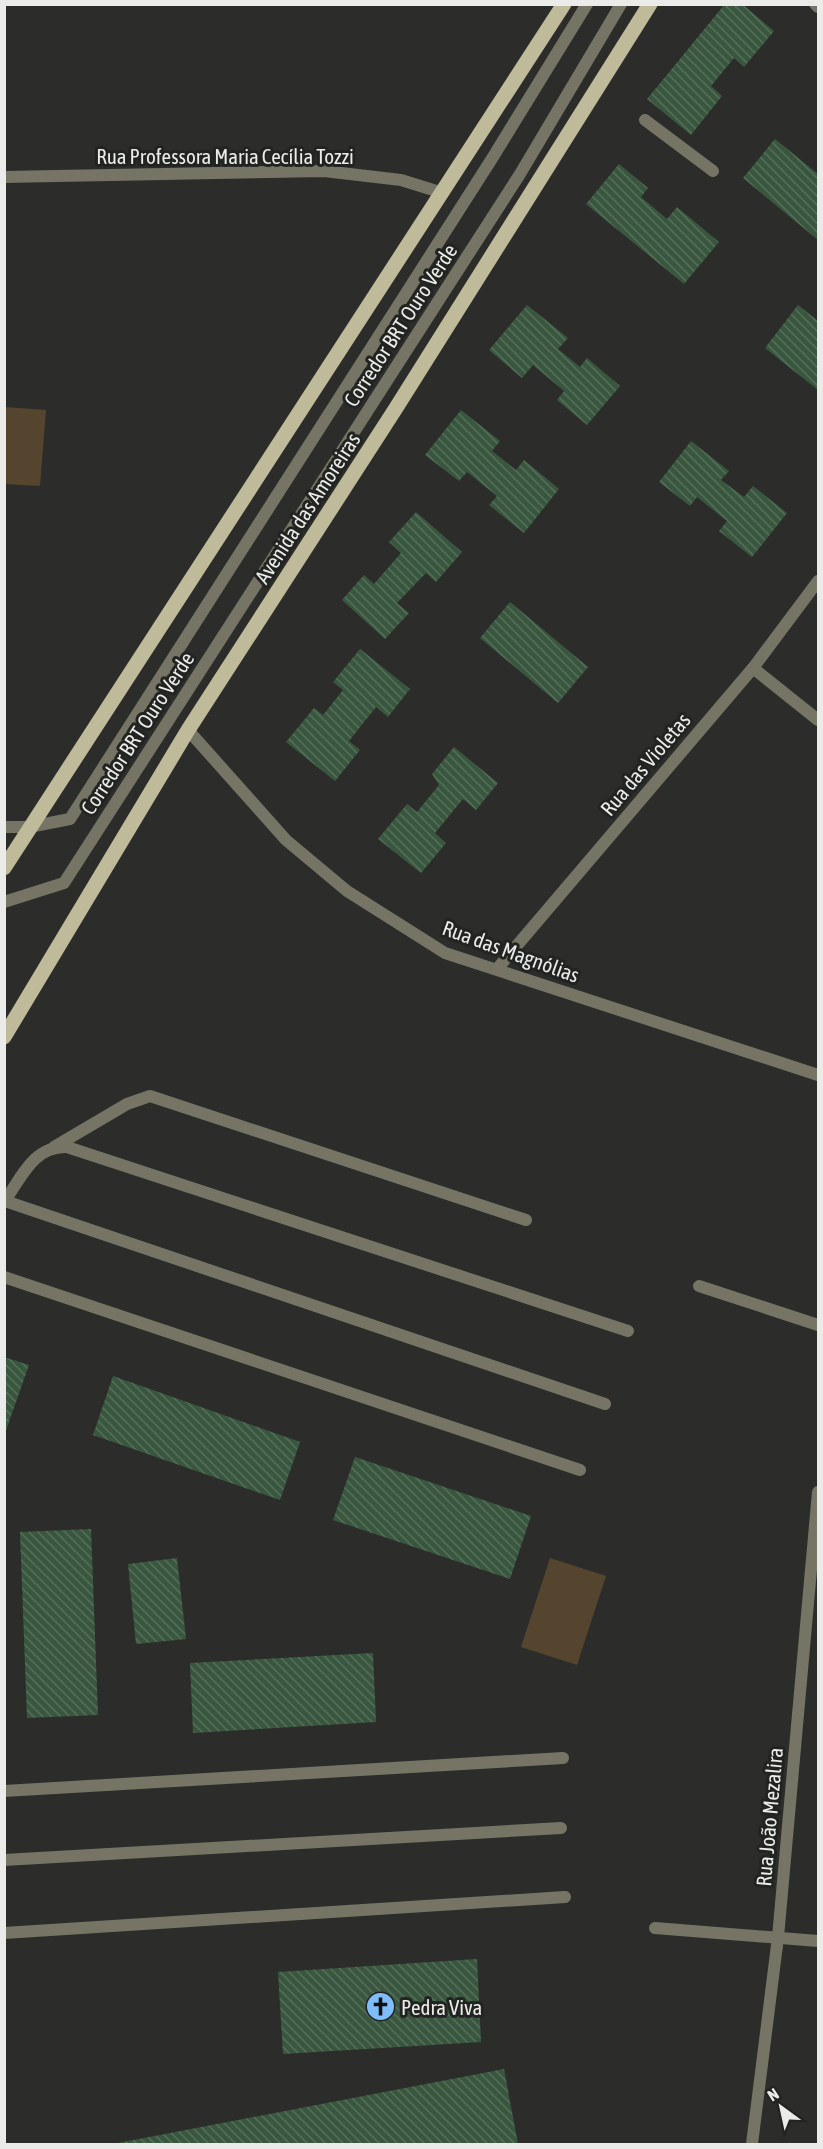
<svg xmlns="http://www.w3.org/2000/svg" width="823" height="2149" viewBox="0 0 823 2149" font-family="'Asap Condensed',sans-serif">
<defs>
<pattern id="building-back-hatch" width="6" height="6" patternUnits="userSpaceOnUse" patternTransform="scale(1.5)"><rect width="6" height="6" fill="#39573f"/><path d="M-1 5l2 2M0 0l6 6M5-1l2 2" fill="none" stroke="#566f5b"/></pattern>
</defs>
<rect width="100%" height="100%" fill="#2c2d2a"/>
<g fill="#55452e">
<path d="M4 407 46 410 40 486 5 484Z"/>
<path d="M550 1558 606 1576 577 1665 521 1647Z"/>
</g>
<g fill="url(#building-back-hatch)">
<path d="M725 4H742L774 31 744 67 734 58 711 86 722 96 691 135 647 99Z"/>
<path d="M775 139 818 174V240L743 178Z"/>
<path d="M619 164 648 188 641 197 667 219 677 207 719 242 684 284 586 204Z"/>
<path d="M527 305 568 338 558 349 580 367 587 358 620 386 587 425 557 400 564 391 533 365 522 378 489 350Z"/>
<path d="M798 305 818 321V390L765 348Z"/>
<path d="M461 410 500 441 492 451 516 470 524 460 559 489 524 533 489 505 497 496 467 472 459 481 425 455Z"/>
<path d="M691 441 729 471 721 480 744 497 753 486 787 513 752 557 719 531 727 521 697 497 690 506 659 482Z"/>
<path d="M416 512 462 552 436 582 426 573 397 603 409 613 385 639 342 600 364 575 374 584 401 553 389 542Z"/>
<path d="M510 602 588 667 558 703 480 638Z"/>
<path d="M360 649 410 689 388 717 376 707 349 741 360 750 335 781 286 742 314 708 323 715 343 690 333 682Z"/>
<path d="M454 747 498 783 476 810 463 799 435 833 446 843 421 873 378 839 407 804 417 812 439 785 432 774Z"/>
<path d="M4 1357 29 1365 5 1433H4Z"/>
<path d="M113 1376 300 1442 280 1500 93 1435Z"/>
<path d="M355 1457 531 1516 510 1579 333 1520Z"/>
<path d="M91 1529 98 1715 27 1718 20 1532Z"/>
<path d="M177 1558 186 1639 136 1644 128 1564Z"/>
<path d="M373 1653 376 1722 193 1733 190 1663Z"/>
<path d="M477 1959 481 2042 283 2054 278 1972Z"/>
<path d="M504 2069 518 2144H118V2143Z"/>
</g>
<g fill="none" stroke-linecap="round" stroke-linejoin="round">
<g stroke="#767464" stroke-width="12">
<path d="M815 4 818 7"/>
<path d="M645 120 713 171"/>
<path d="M4 827H29L70 819 493 157 587 4"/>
<path d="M4 902 64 883 520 174 621 4"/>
</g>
<g stroke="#767464" stroke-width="12">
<path d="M4 177 324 171 401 180 443 193"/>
<path d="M753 668 818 720"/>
<path d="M188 730 286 840 347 891 445 953 818 1075"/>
<path d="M497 969 753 668 818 581"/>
<path d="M54 1147 127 1104 150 1096 526 1220"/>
<path d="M5 1201 605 1404"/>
<path d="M4 1202C22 1177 33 1146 67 1147L628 1331"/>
<path d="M4 1277 580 1470"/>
<path d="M699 1286 818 1325"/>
<path d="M4 1791 563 1758"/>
<path d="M4 1860 561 1828"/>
<path d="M655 1928 818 1941"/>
<path d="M4 1933 565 1897"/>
<path d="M752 2144 778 1937 818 1492"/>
</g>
<g stroke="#bfba9a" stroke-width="15">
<path d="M4 868 564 4"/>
<path d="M4 1037 188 730 396 408 650 4"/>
</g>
</g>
<defs>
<symbol id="church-disc" viewBox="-11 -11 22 22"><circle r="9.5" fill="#7fbdfa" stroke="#222421"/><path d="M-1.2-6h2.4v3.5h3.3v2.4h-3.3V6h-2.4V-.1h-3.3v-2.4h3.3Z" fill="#111"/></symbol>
</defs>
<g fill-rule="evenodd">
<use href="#church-disc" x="364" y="1990" width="33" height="33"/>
</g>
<g text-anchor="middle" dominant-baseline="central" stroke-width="6" stroke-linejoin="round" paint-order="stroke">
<g font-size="21" fill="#ebecea" stroke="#222421">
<text x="225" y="156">Rua Professora Maria Cecília Tozzi</text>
<text transform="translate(400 325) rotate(-57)">Corredor BRT Ouro Verde</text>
<text transform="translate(307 508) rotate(-57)">Avenida das Amoreiras</text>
<text transform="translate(137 733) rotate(-57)">Corredor BRT Ouro Verde</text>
<text transform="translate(645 764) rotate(-50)">Rua das Violetas</text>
<text transform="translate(511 951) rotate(20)">Rua das Magnólias</text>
<text transform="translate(769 1817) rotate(-85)">Rua João Mezalira</text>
</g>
<g font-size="21" fill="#ebecea" stroke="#222421" text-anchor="start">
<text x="401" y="2007">Pedra Viva</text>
</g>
</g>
<rect width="823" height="2149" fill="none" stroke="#ebecea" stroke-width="12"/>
<g transform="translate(781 2107) rotate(327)" stroke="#222421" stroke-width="4.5" paint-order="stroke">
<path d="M0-4.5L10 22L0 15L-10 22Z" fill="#ebecea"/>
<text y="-9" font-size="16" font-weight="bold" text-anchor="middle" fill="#ebecea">N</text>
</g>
</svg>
